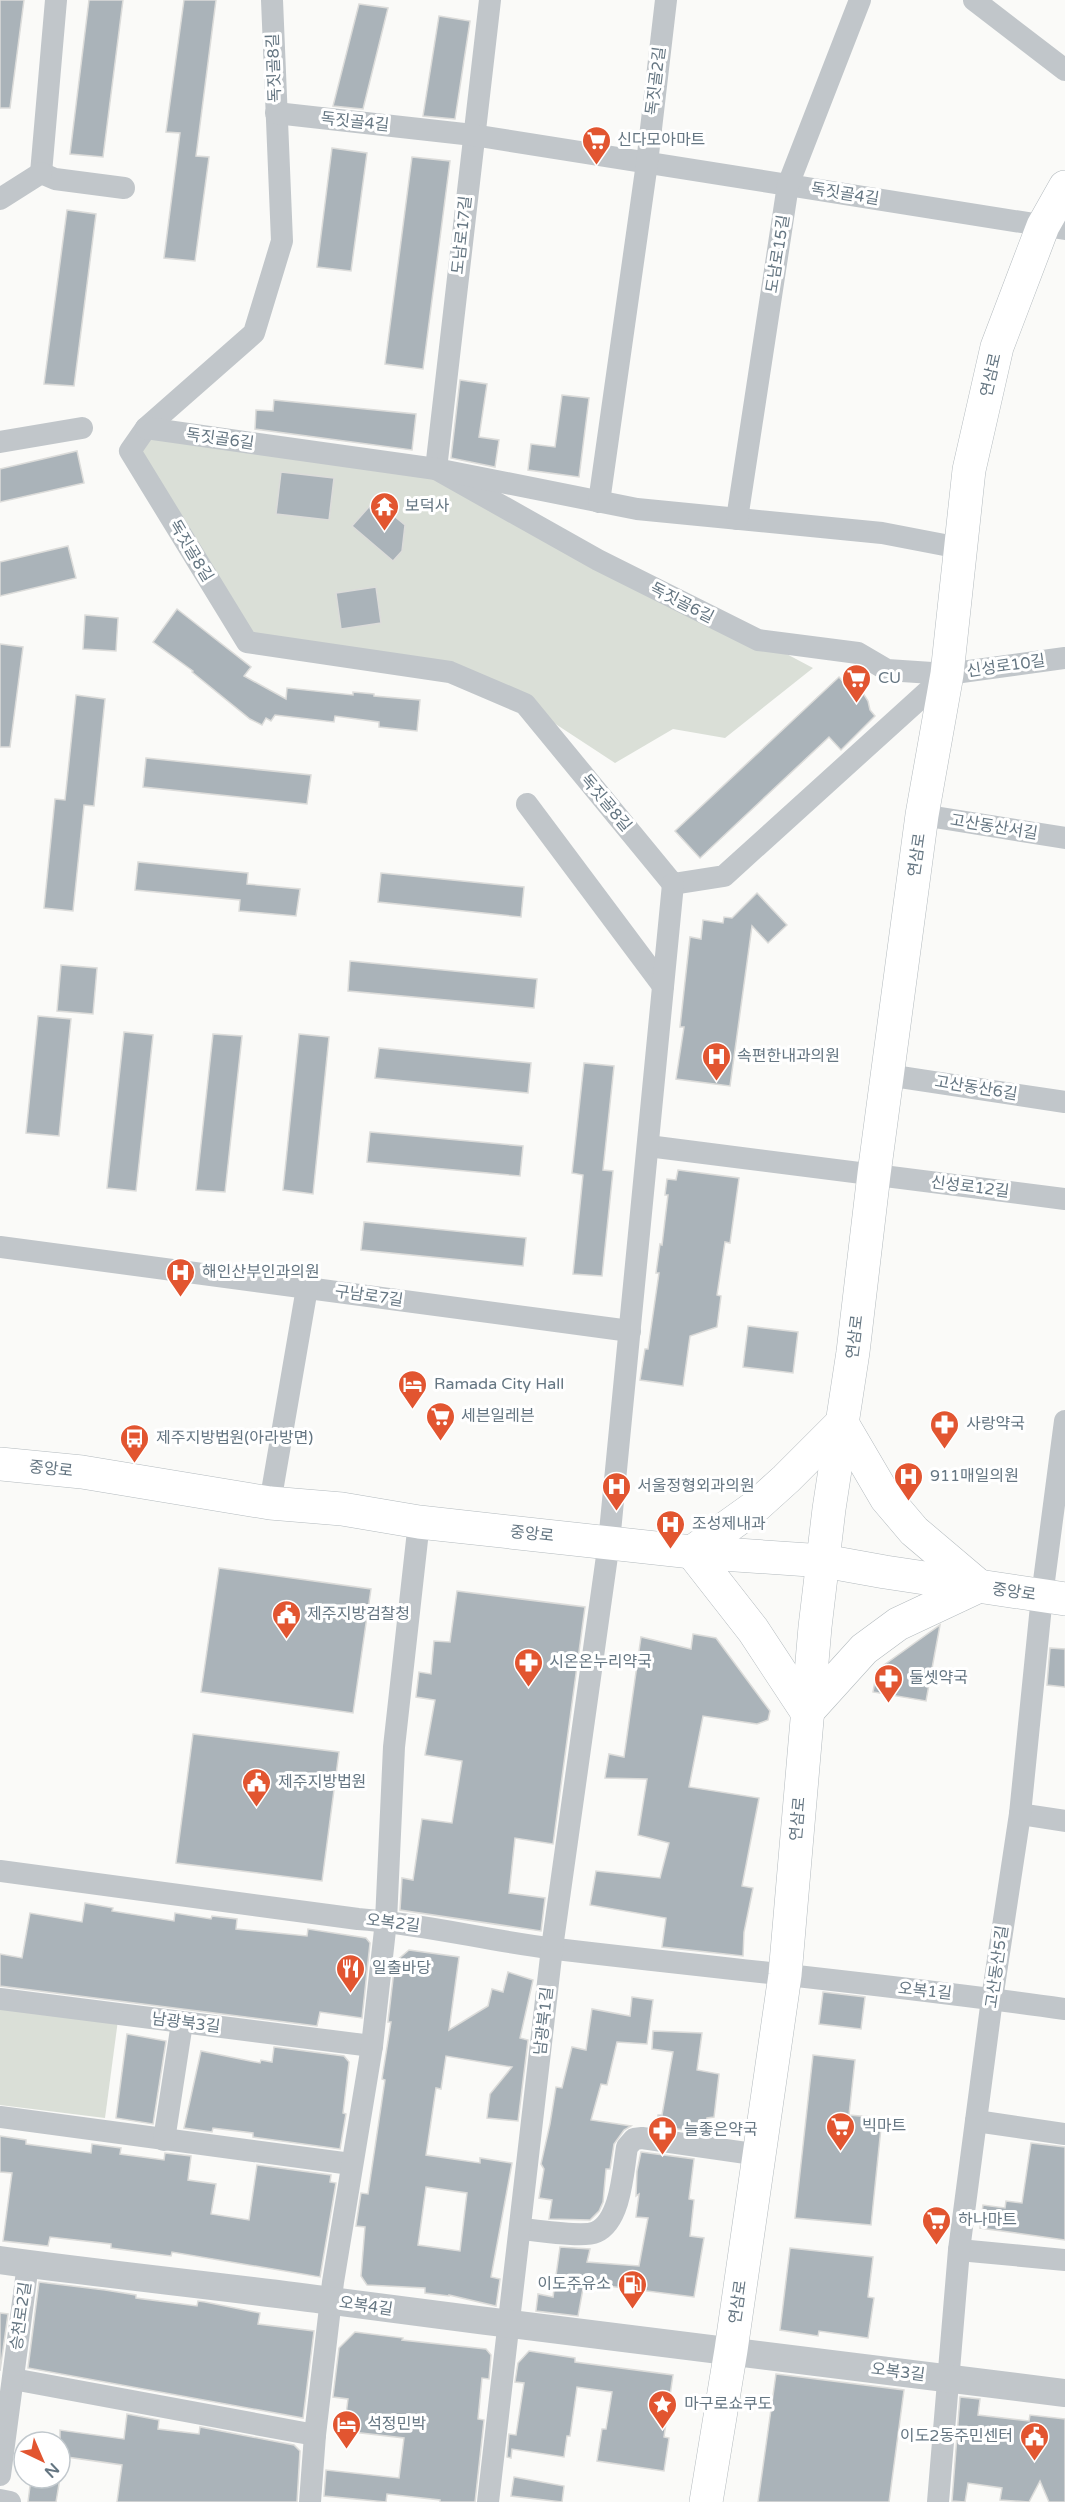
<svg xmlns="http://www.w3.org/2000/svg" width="1065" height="2502" viewBox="0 0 1065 2502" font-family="'Varela Round','Noto Sans KR',sans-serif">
<rect width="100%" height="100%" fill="#fafaf8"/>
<g fill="#dadfd7">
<path d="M146 428 436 469 813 668 725 738 673 729 615 763 525 704 450 672 247 642 130 451Z"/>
<path d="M0 2006 118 2020 105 2118 0 2105Z"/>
</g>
<g fill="#aab3b9" stroke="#dcdcda" stroke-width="1.5" fill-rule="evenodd">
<path d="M0 0H24L10 108H0Z"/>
<path d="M89 0H123L103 157 70 154Z"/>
<path d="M184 0H216L196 156 209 157 195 261 164 258 180 133 166 132Z"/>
<path d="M359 4 388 8 363 109 333 106Z"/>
<path d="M439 16 470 21 455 119 423 116Z"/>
<path d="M332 148 367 153 351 271 317 267Z"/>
<path d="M412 157 450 161 423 369 385 364Z"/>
<path d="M67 210 96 214 74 386 44 384Z"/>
<path d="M460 380 487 384 479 437 499 440 495 467 451 458Z"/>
<path d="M562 395 589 398 579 477 528 470 531 444 555 447Z"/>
<path d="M274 400 416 414 412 450 255 429 256 410 273 411Z"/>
<path d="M77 451 84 483 0 502V469Z"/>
<path d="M281 472 334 478 329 520 276 514Z"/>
<path d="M375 500 405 525 402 551 393 561 352 526Z"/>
<path d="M68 546 76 578 0 596V562Z"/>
<path d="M376 587 381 623 341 629 336 593Z"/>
<path d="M177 609 251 667 244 676 286 699 287 688 353 695V692L374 694V696L420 700 417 731 379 727V722L335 716 334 722 275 715 271 721 266 718 262 725 250 719 192 672 193 671 153 642Z"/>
<path d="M85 615 118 618 116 651 83 649Z"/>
<path d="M0 644 23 647 10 747H0Z"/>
<path d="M839 677 846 685 863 693 868 701 870 710 875 716 841 750 829 737 700 858 675 831Z"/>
<path d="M76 695 105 699 94 806 84 805 73 911 44 908 55 799 65 800Z"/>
<path d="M146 758 311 775 307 804 143 787Z"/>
<path d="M138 862 248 873 247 884 300 889 296 916 239 911 240 900 135 890Z"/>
<path d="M381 873 524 887 521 917 378 902Z"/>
<path d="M757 893 787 925 768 943 752 926 730 1086 676 1079 684 1027H680L690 937 701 939 703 920 723 923 724 917 732 918Z"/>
<path d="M350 961 537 979 534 1008 348 991Z"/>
<path d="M61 965 97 968 93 1014 57 1011Z"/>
<path d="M38 1016 71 1019 59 1136 26 1133Z"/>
<path d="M124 1032 153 1035 136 1191 107 1188Z"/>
<path d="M213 1034 242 1036 225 1192 196 1190Z"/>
<path d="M299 1034 329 1037 313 1194 283 1190Z"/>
<path d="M379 1048 531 1063 528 1093 375 1078Z"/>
<path d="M584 1063 614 1066 603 1170 613 1171 602 1276 573 1274 583 1175 572 1173Z"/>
<path d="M370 1132 523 1146 520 1176 367 1162Z"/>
<path d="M678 1170 739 1178 730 1243 725 1242 717 1295 721 1296 717 1327 690 1336 683 1386 640 1380 645 1349H648L659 1273H656L660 1244 662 1245 668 1195H665L667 1179 676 1180Z"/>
<path d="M364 1222 526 1238 523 1266 361 1250Z"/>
<path d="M748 1326 798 1332 793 1373 743 1367Z"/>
<path d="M219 1568 371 1589 353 1713 201 1692Z"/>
<path d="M457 1591 585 1607 553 1844 515 1838 509 1893 545 1898 541 1931 400 1910 402 1878 413 1880 422 1819 452 1823 462 1761 425 1755 435 1700 416 1697 419 1672 431 1674 434 1641 450 1642Z"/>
<path d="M940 1625 926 1701 873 1692 877 1670Z"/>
<path d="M693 1634 716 1638 770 1711 768 1720 757 1724 703 1716 689 1787 759 1798 742 1886 753 1888 744 1932 743 1956 662 1947 666 1918 590 1905 596 1871 660 1878 669 1843 638 1835 647 1779 605 1778 609 1754 624 1757 641 1637 691 1649Z"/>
<path d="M1050 1648 1065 1649V1687L1047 1685Z"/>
<path d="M193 1734 339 1752 322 1881 176 1863Z"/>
<path d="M85 1903 113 1908 112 1911 174 1921 175 1913 211 1919 212 1916 237 1919 236 1929 307 1936 308 1929 366 1938 370 1943 362 2018 320 2012 317 2026 0 1986V1954L22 1958 30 1913 82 1922Z"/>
<path d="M409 1950 459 1957 449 2030 488 2006 492 1989 503 1992 508 1972 533 1980 520 2038 528 2040 518 2121 487 2118 490 2094 512 2067 446 2056 441 2089 436 2088 426 2155 480 2163V2158L512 2163 491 2277 500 2279 496 2306 449 2295V2296L425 2293V2288L367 2285 361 2276 365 2227 356 2226 361 2193 368 2194 385 2080 382 2079 391 2022H388L395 1962ZM426 2187 467 2193 460 2251 418 2245Z"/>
<path d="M823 1992 865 1997 861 2029 819 2024Z"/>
<path d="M632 1997 653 2000 647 2044 617 2042 607 2085 601 2084 591 2120 631 2126 624 2130 614 2144 610 2169H606L603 2202 599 2211 590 2220 549 2219 552 2200 539 2198 544 2169 541 2164 550 2124 556 2087 562 2088 572 2047 586 2050 592 2009 630 2016Z"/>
<path d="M653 2031 702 2033 697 2070 719 2074 714 2117 707 2118 705 2133 657 2126 658 2115H662L673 2052 652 2049Z"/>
<path d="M127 2034 166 2041 153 2124 116 2118Z"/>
<path d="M274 2047 344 2056 349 2062 343 2113 346 2114 340 2149 253 2137V2133L213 2128 212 2132 184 2128 201 2051 260 2063 261 2060 272 2062Z"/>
<path d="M813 2055 855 2060 849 2115 882 2118 871 2225 795 2218Z"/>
<path d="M0 2136 26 2140V2144L91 2153 92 2144 121 2148 120 2154 164 2160 165 2153 191 2156 188 2180 216 2184 211 2214 249 2220 257 2165 331 2175 330 2182 336 2183 320 2277 172 2252 171 2256 111 2248V2244L50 2237 48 2246 3 2241 12 2173 0 2172Z"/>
<path d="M1031 2143 1065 2147V2240L980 2228 983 2205 1005 2208 1006 2201 1022 2203Z"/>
<path d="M641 2152 694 2159 689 2199 694 2200 690 2236 704 2238 694 2297 584 2283 578 2316 536 2311 538 2294 553 2297 560 2247 590 2249 587 2262 639 2266 648 2218 636 2217 639 2194 636 2196 637 2171Z"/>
<path d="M790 2248 873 2257 868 2297 874 2298 868 2338 819 2331 818 2336 780 2330Z"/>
<path d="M39 2282 105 2290 136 2295V2298L197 2306 198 2301 205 2302 260 2313 258 2324 314 2331 303 2418 28 2368Z"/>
<path d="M0 2313 8 2314 0 2371Z"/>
<path d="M355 2332 403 2338 402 2340 486 2349 491 2355 489 2379 482 2378 478 2419 484 2420 475 2502H440V2500L387 2494 386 2502 324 2496 326 2470 399 2478 404 2438 344 2431 348 2399 333 2397 339 2348Z"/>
<path d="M529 2351 575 2358V2362L673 2375 664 2437 669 2438 664 2471 597 2461 602 2429H606L612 2392 577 2387 570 2436H567L564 2457 512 2449 511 2458 507 2457 509 2434 516 2435 524 2383 515 2382 518 2363Z"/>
<path d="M776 2374 904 2390 889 2502H758Z"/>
<path d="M960 2397 980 2399 978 2415 1029 2421 1030 2415 1065 2419V2502H1049L1040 2481 1029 2502 1000 2500 1002 2488 968 2483 965 2502 952 2501Z"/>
<path d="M127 2414 159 2420 158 2429 199 2434 200 2427 294 2445 300 2451 297 2502H117L122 2465 60 2456V2430L124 2439Z"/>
<path d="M514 2477 564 2486 562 2502 511 2496Z"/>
<path d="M31 2478H60L56 2502H28Z"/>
</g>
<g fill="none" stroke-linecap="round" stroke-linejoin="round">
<defs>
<g id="secondary">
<path d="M842 1423 886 1498 914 1531 979 1586 898 1624 864 1649 807 1712 753 1630 692 1552 755 1507 786 1479Z"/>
<path d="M0 1464 82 1472 270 1503 342 1509 419 1522 692 1552 824 1561 885 1572 1065 1599"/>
<path d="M706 2502 731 2350 785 1975 815 1627 829 1509 853 1352 874 1174 922 815 947 674 969 470 997 347 1043 226 1065 187"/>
</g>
</defs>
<use href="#secondary" stroke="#b3babe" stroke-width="34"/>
<g stroke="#c1c6ca" stroke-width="22">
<path d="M272 0 282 241 254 333 146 428 130 451 247 642 450 672 525 704 673 884 724 876 947 674"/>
<path d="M490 0 436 469 598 560 758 640 858 653 887 670 947 674 1065 658"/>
<path d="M974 0 1065 70"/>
<path d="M276 113 473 135 1065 229"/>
<path d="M41 173 56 0"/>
<path d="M41 173 55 179 124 188"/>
<path d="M0 199 41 173"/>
<path d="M146 428 436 469 637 509 882 533 960 548"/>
<path d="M0 442 82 428"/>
<path d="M599 502 647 163 666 0"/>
<path d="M737 519 788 185 860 0"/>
<path d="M527 804 663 986"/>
<path d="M922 815 1065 838"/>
<path d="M887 1075 1065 1102"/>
<path d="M648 1146 1065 1199"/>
<path d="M0 1247 630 1331"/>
<path d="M270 1503 307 1288"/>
<path d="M1020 1814 1065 1821"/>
<path d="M0 1871 358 1919C425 1924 489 1941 556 1949 725 1969 896 1985 1065 2009"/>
<path d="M0 1999 372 2046"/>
<path d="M0 2117 351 2164"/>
<path d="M976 2121 1065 2134"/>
<path d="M164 2140 182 2023"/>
<path d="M520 2229C536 2230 583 2238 596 2232 621 2221 623 2171 627 2147L634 2139 642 2138 760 2155"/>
<path d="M959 2250 1065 2260"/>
<path d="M13 2379 315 2435"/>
<path d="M0 2475 28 2264"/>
<path d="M0 2500 10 2502"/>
<path d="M310 2502 315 2435 333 2282 372 2046 386 1921 394 1747 419 1522"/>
<path d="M488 2502 552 1948 609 1542 673 884"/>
<path d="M938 2502 959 2250 992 1999 1020 1814 1042 1596 1065 1421"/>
</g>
<path stroke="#c1c6ca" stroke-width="28" d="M0 2260C110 2275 221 2286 332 2301 576 2333 820 2363 1065 2393"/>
<use href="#secondary" stroke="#fff" stroke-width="33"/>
</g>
<defs>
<symbol id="supermarket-pin" viewBox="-11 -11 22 30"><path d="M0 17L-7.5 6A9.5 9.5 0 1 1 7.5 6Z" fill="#e25530" stroke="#fff"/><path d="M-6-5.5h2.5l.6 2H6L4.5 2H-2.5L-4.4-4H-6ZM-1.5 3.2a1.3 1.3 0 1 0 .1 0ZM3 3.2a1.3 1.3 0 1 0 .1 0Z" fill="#fff"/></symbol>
<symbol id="temple-pin" viewBox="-11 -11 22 30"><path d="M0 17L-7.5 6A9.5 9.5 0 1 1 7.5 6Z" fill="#e25530" stroke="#fff"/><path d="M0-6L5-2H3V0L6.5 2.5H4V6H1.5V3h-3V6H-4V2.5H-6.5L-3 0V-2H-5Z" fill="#fff"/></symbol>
<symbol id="hospital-pin" viewBox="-11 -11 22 30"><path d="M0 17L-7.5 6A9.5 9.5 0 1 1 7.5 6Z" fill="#e25530" stroke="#fff"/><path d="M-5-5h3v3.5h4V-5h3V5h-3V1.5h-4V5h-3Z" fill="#fff"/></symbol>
<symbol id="hotel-pin" viewBox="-11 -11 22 30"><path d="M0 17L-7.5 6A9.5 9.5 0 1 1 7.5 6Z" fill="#e25530" stroke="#fff"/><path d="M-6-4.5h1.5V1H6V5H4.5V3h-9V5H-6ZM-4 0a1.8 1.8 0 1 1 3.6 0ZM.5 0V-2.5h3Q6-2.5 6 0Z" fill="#fff"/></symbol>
<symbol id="pharmacy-pin" viewBox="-11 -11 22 30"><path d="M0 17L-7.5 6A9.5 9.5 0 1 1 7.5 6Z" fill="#e25530" stroke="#fff"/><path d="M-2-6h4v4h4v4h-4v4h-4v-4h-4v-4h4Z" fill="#fff"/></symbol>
<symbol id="bus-pin" viewBox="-11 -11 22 30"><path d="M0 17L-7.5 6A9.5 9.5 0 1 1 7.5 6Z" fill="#e25530" stroke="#fff"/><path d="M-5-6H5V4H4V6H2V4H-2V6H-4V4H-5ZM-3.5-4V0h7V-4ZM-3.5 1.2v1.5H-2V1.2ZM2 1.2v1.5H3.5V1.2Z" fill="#fff"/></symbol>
<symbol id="civic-pin" viewBox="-11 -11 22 30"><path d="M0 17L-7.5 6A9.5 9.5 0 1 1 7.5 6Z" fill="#e25530" stroke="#fff"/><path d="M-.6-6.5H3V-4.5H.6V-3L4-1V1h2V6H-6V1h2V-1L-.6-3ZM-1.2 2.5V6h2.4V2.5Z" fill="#fff"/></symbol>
<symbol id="restaurant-pin" viewBox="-11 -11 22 30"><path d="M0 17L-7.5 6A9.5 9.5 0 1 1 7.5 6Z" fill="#e25530" stroke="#fff"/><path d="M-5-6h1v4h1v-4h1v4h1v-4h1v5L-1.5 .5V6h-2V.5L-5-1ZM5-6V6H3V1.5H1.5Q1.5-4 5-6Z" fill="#fff"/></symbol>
<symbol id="fuel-pin" viewBox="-11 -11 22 30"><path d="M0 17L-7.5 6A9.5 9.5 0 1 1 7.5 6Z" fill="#e25530" stroke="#fff"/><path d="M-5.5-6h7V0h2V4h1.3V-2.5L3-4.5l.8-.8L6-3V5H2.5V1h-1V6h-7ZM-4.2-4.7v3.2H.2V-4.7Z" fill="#fff"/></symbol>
<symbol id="sight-pin" viewBox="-11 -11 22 30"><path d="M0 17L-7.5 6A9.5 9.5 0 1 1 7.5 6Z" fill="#e25530" stroke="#fff"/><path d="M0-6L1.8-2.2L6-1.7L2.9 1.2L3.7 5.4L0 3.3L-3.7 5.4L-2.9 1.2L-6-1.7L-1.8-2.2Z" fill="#fff"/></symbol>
</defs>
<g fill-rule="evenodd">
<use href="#supermarket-pin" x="580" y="124" width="33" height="45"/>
<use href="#temple-pin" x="368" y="490" width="33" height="45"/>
<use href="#supermarket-pin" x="840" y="662" width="33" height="45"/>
<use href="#hospital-pin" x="700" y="1040" width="33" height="45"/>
<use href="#hospital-pin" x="164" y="1256" width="33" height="45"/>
<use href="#hotel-pin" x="396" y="1368" width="33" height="45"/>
<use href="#supermarket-pin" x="424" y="1400" width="33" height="45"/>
<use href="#pharmacy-pin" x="928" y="1408" width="33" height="45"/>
<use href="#bus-pin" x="118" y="1422" width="33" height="45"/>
<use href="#hospital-pin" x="892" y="1460" width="33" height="45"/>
<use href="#hospital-pin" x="600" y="1470" width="33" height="45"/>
<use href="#hospital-pin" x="654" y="1508" width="33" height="45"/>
<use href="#civic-pin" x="270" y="1598" width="33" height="45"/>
<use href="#pharmacy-pin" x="512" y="1646" width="33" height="45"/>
<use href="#pharmacy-pin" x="872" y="1662" width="33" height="45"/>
<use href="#civic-pin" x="240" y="1766" width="33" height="45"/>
<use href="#restaurant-pin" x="334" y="1952" width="33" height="45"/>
<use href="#supermarket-pin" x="824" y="2110" width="33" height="45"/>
<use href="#pharmacy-pin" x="646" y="2114" width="33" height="45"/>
<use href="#supermarket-pin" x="920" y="2204" width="33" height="45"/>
<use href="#fuel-pin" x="616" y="2268" width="33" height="45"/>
<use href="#sight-pin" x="646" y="2388" width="33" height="45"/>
<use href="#hotel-pin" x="330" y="2408" width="33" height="45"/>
<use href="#civic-pin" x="1018" y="2420" width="33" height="45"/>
</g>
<g text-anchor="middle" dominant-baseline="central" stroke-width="6" stroke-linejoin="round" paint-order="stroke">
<g font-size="16" fill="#657682" stroke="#fff">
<text transform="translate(274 68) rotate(-92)">독짓골8길</text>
<text transform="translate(656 81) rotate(-83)">독짓골2길</text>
<text transform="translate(355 122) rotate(6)">독짓골4길</text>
<text transform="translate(845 194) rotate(9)">독짓골4길</text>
<text transform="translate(462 235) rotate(-84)">도남로17길</text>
<text transform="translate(778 254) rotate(-81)">도남로15길</text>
<text transform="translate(991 375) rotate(-77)">연삼로</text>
<text transform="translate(220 439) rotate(8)">독짓골6길</text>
<text transform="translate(191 551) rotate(59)">독짓골8길</text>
<text transform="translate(682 603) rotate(27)">독짓골6길</text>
<text transform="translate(1006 666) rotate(-8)">신성로10길</text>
<text transform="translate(606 803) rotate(50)">독짓골8길</text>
<text transform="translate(994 827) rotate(9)">고산동산서길</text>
<text transform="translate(917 855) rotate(-82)">연삼로</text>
<text transform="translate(976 1088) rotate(9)">고산동산6길</text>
<text transform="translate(970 1187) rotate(7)">신성로12길</text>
<text transform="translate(369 1296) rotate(8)">구남로7길</text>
<text transform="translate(855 1337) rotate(-83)">연삼로</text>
<text transform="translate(51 1469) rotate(6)">중앙로</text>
<text transform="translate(532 1534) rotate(6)">중앙로</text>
<text transform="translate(1014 1592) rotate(8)">중앙로</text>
<text transform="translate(798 1819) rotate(-85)">연삼로</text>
<text transform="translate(393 1923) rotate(7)">오복2길</text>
<text transform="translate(997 1967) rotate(-82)">고산동산5길</text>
<text transform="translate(925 1991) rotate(6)">오복1길</text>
<text transform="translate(544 2021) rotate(-84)">남광북1길</text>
<text transform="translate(186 2023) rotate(7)">남광북3길</text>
<text transform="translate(738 2302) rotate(-82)">연삼로</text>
<text transform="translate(366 2306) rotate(8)">오복4길</text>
<text transform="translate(21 2316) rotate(-82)">승천로2길</text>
<text transform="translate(898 2372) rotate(7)">오복3길</text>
</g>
<g font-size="16" fill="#657682" stroke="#fff" text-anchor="start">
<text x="617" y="140">신다모아마트</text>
<text x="405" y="506">보덕사</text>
<text x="878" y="678">CU</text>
<text x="737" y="1056">속편한내과의원</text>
<text x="202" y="1272">해인산부인과의원</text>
<text x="434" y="1384">Ramada City Hall</text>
<text x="461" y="1416">세븐일레븐</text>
<text x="966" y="1424">사랑약국</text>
<text x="156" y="1438">제주지방법원(아라방면)</text>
<text x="930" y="1476">911매일의원</text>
<text x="637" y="1486">서울정형외과의원</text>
<text x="692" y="1524">조성제내과</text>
<text x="307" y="1614">제주지방검찰청</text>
<text x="549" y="1662">시온온누리약국</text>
<text x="909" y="1678">둘셋약국</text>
<text x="278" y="1782">제주지방법원</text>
<text x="372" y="1968">일출바당</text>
<text x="862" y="2126">빅마트</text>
<text x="684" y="2130">늘좋은약국</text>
<text x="958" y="2220">하나마트</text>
<text x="611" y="2284" text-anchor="end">이도주유소</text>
<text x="684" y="2404">마구로쇼쿠도</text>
<text x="367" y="2424">석정민박</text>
<text x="1013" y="2436" text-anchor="end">이도2동주민센터</text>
</g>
</g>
<g transform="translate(42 2460) rotate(136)"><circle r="28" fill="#ffffff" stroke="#c1c8cd" stroke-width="1.5"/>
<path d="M0-4.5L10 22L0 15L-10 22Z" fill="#e25530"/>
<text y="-9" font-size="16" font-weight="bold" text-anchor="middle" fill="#657682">N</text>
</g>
</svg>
